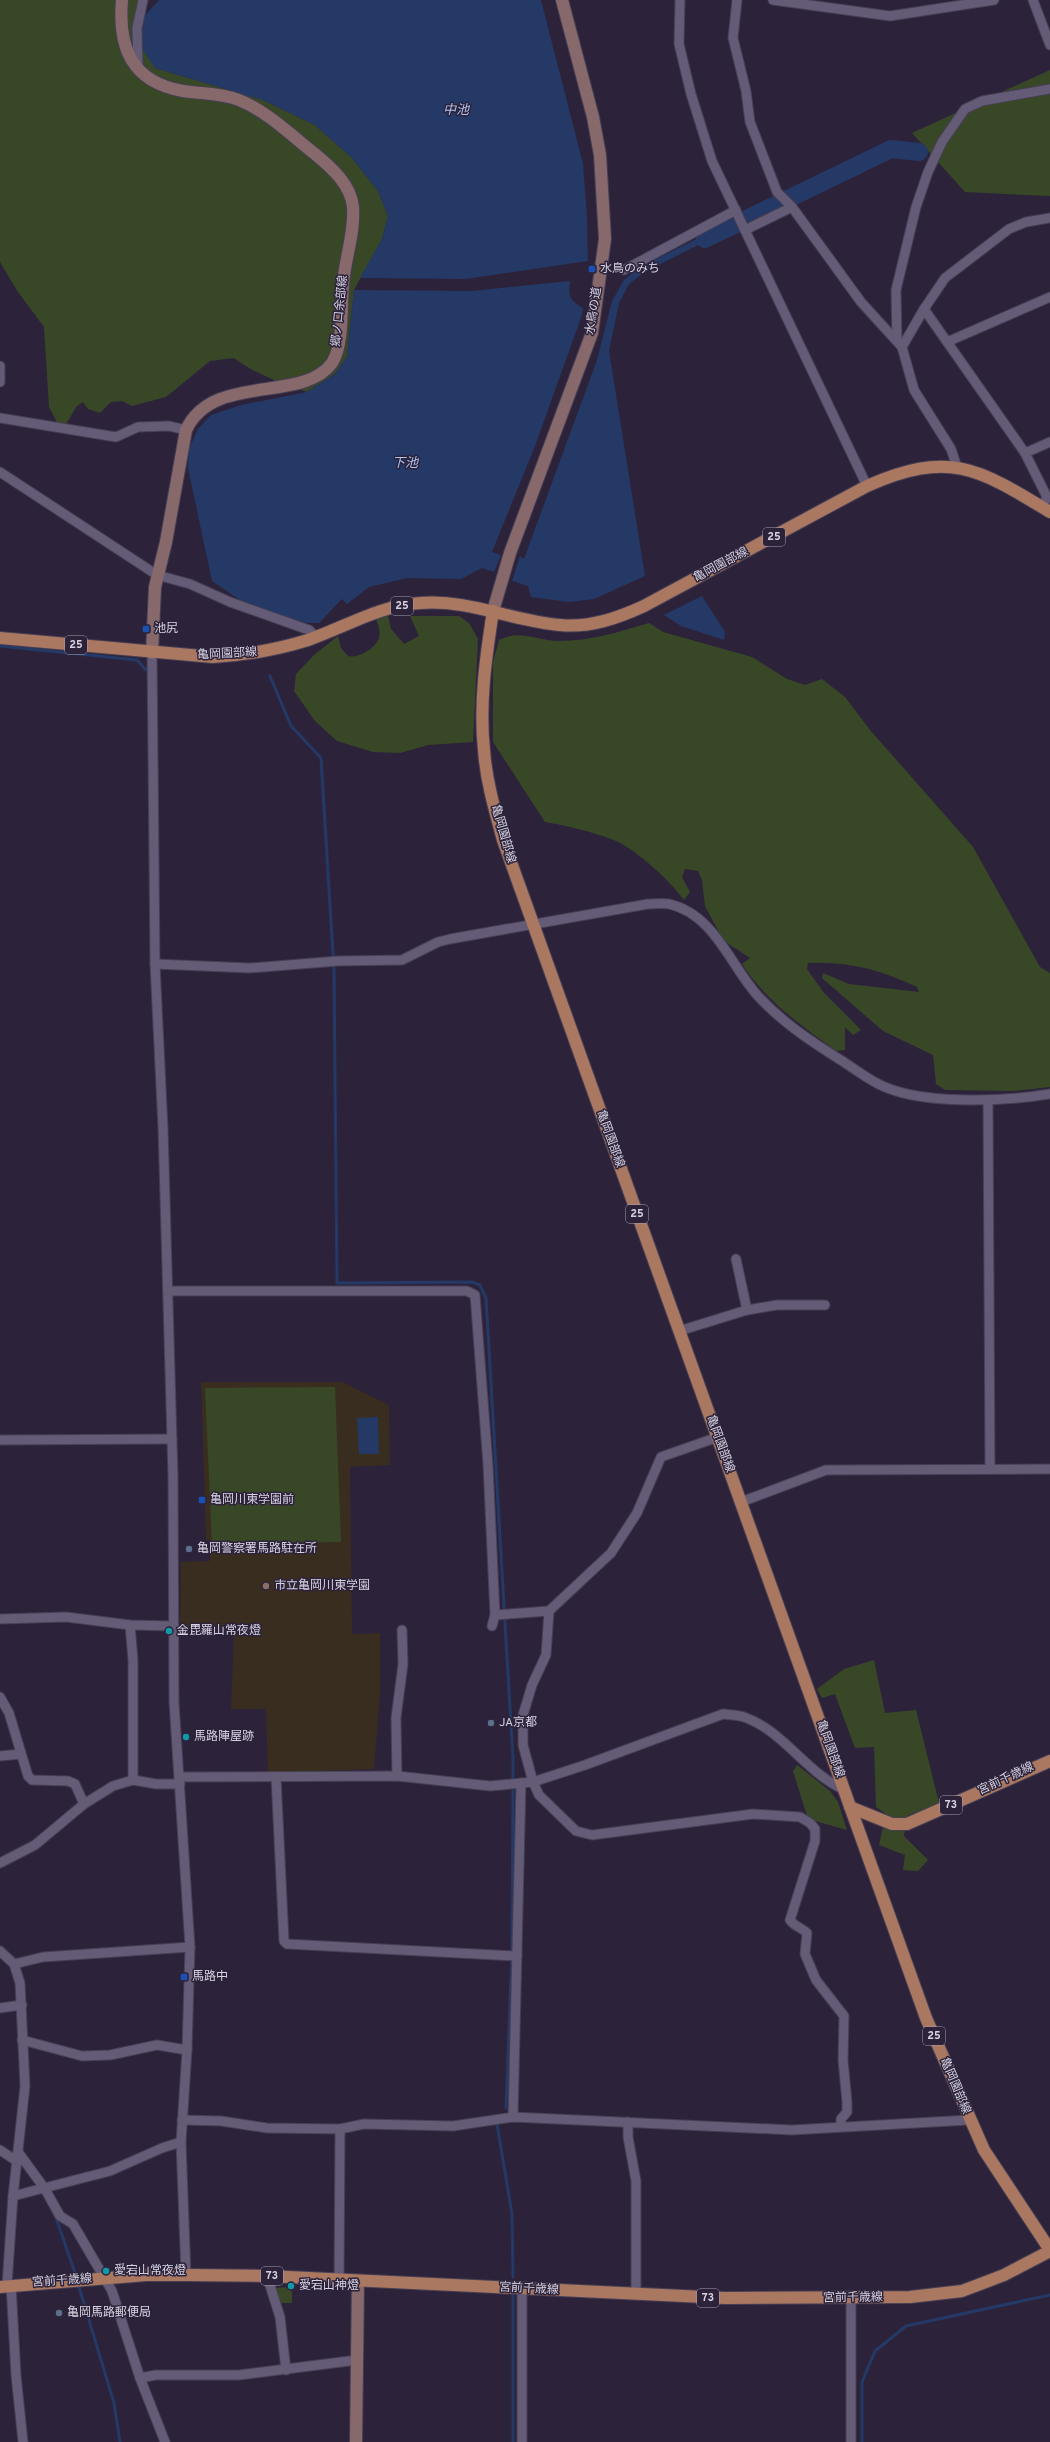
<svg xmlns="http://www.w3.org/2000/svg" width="1050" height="2442" viewBox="0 0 1050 2442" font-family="Overpass,'Noto Sans JP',sans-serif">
<rect width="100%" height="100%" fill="#2c233b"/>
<path fill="#392d1f" d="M201 1382H342L389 1405 390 1465 350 1467 352 1634 380 1633V1695L374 1769 268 1773 266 1709H231L234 1631 180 1629 181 1562 210 1561V1540H206Z"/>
<g fill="#384827">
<path d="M0 0H141L138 23 155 68 263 100 315 125 352 158 378 191 388 216 382 239 354 290 347 357 335 374 307 392C281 383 257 375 234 358L210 361 166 397 132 406 122 401 111 402 100 413 88 409 83 402 77 406 66 424 57 422 49 407 44 327 18 292 0 262Z"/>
<path d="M1050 70V196L965 192 912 133Z"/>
<path d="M388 615 391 629 404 644 419 636 410 616H459L469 623 478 639 473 742 428 745 400 753 373 752 337 741 315 721 294 691 296 674 314 655 338 636 341 648 348 656C358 659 376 648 379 638 381 631 378 625 376 619Z"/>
<path d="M649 623 663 632 752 657 787 679 805 685 822 679 845 697 870 730 973 847 1040 967 1050 973V1087L1013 1091 945 1090 936 1084 933 1055 883 1031 822 978 823 973 849 984 919 992 917 987C881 970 848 961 808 963L807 969 824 993 861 1030 853 1035 845 1027V1050L836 1051C802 1026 766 1001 742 964L750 958 724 941 714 923 705 906 702 880 698 871 685 869 682 877 690 892 684 900C669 880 644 857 622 844 607 835 564 825 545 822L493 742V662L499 640C521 629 536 641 559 641 590 641 619 632 649 623Z"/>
<path d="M335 1387 341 1542 212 1544 205 1388Z"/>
<path d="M874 1660 885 1713 916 1710 939 1803 907 1816 904 1836 928 1860 918 1871 903 1870 905 1855 879 1845 886 1814 876 1807 874 1747 855 1748 835 1694 822 1698 817 1689 844 1669Z"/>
<path d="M797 1765 830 1791 838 1802 847 1830 808 1819 793 1771Z"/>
<path d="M292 2287V2303H279L275 2288Z"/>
</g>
<g fill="#243966">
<path d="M159 0H541L583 164 587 218 588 261 465 279 360 278 382 239 388 216 378 191 352 158 315 125 263 100 155 68 141 47 138 23Z"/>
<path d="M703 236 706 241 643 273 629 284 619 303 609 351 645 576 594 599 569 602 531 597 528 586 512 581 520 556 524 559 597 360 612 301 624 280 640 267Z"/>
<path d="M570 281C568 295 570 301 583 308L582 315 535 446 492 552 501 555 494 572 482 568 461 579 407 578 369 587 347 604 342 599 319 623H307L246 604 212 581 188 468 189 449 198 429 211 415 241 405 307 392 335 374 347 357 354 290 472 291Z"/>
<path d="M702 596 725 632 724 640 681 626 664 615Z"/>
<path d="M378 1417 379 1454H359L357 1418Z"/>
</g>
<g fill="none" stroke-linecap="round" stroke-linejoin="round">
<g stroke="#243966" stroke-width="3">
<path d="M0 646 137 660 146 670"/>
<path d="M270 676 291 726 321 758 334 971 337 1283 472 1282 480 1285 486 1298 513 1759V1779"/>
<path d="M506 2108 512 1949 513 1789"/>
<path d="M497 2124 512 2214 513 2277"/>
<path d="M54 2212 75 2273"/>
<path d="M79 2287 114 2403 120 2442"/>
<path d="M513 2294V2442"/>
<path d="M862 2442V2382L875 2351 906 2326 1050 2295"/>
</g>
<path stroke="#243966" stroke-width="18" d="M705 239 891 149 919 152"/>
<defs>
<g id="street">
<path d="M680 0 679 44 691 94 712 161 867 486"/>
<path d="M737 0 733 38 746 91 750 122 777 192 792 207 861 302 902 347 914 390 951 449 957 467"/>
<path d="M773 0 890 16 994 0"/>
<path d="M1033 0 1050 45"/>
<path d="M138 69 137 28 143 0"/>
<path d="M745 230 792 207"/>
<path d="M624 270 736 210"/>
<path d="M924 309 1025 453 1047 497 1042 507"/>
<path d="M897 341 896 290 916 207 928 172 942 142 965 109 982 101 1050 89"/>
<path d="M947 342 1050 297"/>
<path d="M902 347 924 309 945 278 1009 229 1026 222 1050 218"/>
<path d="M0 366V382"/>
<path d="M0 418 116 437 138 427 169 426 186 430"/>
<path d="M1025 453 1050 442"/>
<path d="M0 472 157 575 190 584 230 602 309 630 315 636"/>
<path d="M152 653 155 964 163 1128 173 1476 174 1702 190 1947 187 2050 181 2142 186 2275"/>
<path d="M155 964 250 968 338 961 402 960 438 942 450 939 648 904C655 904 663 903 669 904 714 914 730 965 758 996 782 1022 809 1040 839 1059 857 1070 873 1084 893 1090 933 1104 1008 1101 1050 1094"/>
<path d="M988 1100 990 1469"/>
<path d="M736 1259 747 1310"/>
<path d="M168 1291H467L475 1295 488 1465 495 1615"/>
<path d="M679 1331 747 1310 777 1305H825"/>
<path d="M718 1437 661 1457 637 1513 611 1553 549 1611 546 1655 532 1685 523 1715V1745L533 1782 539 1795 576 1831 592 1835 753 1814 800 1817 810 1823 815 1829V1841L790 1920C795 1927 801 1927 807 1933L805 1954 816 1980 844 2016 843 2060 847 2102V2112L841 2119V2126"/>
<path d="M0 1440 172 1439"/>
<path d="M741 1502 826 1470 1050 1469"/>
<path d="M0 1619 66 1617 130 1625 174 1626"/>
<path d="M130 1625 133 1660V1780"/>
<path d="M492 1626 495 1615 549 1611"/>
<path d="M0 1697 9 1713 28 1776 32 1780 68 1781 75 1784 84 1804"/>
<path d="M0 1756 21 1754"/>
<path d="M397 1776 396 1718 403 1664 402 1630"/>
<path d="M180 1777 397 1776 490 1786 533 1782 585 1765 723 1714C730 1715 738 1715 744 1717 784 1731 807 1774 845 1790"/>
<path d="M276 1777 284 1941 287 1944 517 1956"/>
<path d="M0 1863 35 1845 84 1804 113 1786 133 1780 156 1784H180"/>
<path d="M0 1951 14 1964 20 1983 25 2086 13 2196 7 2285"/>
<path d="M14 1964 43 1957 190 1947"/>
<path d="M0 2008 22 2005"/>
<path d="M22 2040 82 2056 110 2055 157 2045 187 2050"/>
<path d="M513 2117 521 1783"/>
<path d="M182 2120 221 2121 267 2128 340 2129 364 2124 453 2126 513 2117 792 2130 969 2120"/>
<path d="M628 2122V2137L636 2181V2294"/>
<path d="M0 2150 18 2162"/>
<path d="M18 2152 45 2189 60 2216 73 2224 112 2291 140 2378 165 2442"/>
<path d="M13 2196 110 2171 162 2148 181 2142"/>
<path d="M267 2276 280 2317 286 2370"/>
<path d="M339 2280 340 2129"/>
<path d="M11 2285 16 2375 23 2442"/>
<path d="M140 2378 156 2375H239L357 2360"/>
<path d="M522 2442V2288"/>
<path d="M851 2442V2299"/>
</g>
<g id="secondary">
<path d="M122 0C118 47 131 82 183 91 202 94 221 93 239 100 268 112 291 135 315 154 332 168 351 185 353 207 355 233 345 258 343 284 341 305 344 345 332 363 302 404 213 372 186 430L166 542 155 587 152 653"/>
<path d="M493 611 510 553 592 333 605 239 600 155 593 117 562 0"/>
<path d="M356 2442 358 2281"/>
</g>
<g id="primary">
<path d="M493 611C486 656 479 704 484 750 486 780 495 811 503 840L926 2018 984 2150 1050 2250"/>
<path d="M0 638 213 657C246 655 276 650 308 640 345 627 381 605 420 603 469 599 512 621 560 625 590 628 618 618 644 606L867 486C949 450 978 468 1050 512"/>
<path d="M850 1807 892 1824H907L1050 1761"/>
<path d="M0 2287 146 2275H186L267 2276 725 2298 910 2297 962 2291 1004 2275 1050 2251"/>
</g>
</defs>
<use href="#street" stroke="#473f54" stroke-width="11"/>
<use href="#secondary" stroke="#473f54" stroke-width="14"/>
<use href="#primary" stroke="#473f54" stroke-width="14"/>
<use href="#street" stroke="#645b77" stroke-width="9"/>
<use href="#secondary" stroke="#87696c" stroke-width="12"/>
<use href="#primary" stroke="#aa7761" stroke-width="12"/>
</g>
<g fill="#1a4fb4" stroke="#2c233b" stroke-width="1.5">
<rect x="588" y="265" width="8" height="8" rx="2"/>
<rect x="142" y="625" width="8" height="8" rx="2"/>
<rect x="198" y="1496" width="8" height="8" rx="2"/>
<rect x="180" y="1973" width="8" height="8" rx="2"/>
</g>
<g fill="#5c6f8a" stroke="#2c233b" stroke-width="1.5">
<circle cx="189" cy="1549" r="4"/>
<circle cx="491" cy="1723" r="4"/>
<circle cx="59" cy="2313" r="4"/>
</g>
<circle fill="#8d6e63" stroke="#2c233b" stroke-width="1.5" cx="266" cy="1586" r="4"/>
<g fill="#0f9aa8" stroke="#2c233b" stroke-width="1.5">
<circle cx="169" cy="1631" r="4"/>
<circle cx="186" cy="1737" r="4"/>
<circle cx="106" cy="2271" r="4"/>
<circle cx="291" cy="2286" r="4"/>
</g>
<g text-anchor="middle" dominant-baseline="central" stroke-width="3" stroke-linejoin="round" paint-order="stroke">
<g fill="#2c233b" stroke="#a49eb0" stroke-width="1">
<rect x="763" y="528" width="22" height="18" rx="3"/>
<rect x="391" y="597" width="22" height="18" rx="3"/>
<rect x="65" y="636" width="22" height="18" rx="3"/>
<rect x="626" y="1205" width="22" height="18" rx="3"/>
<rect x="940" y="1796" width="22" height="18" rx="3"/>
<rect x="923" y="2027" width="22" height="18" rx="3"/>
<rect x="261" y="2267" width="22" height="18" rx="3"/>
<rect x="697" y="2289" width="22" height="18" rx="3"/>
</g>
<g font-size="11" font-weight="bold" fill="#d7d2e2">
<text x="774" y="537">25</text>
<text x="402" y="606">25</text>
<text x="76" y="645">25</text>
<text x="637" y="1214">25</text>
<text x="951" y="1805">73</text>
<text x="934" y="2036">25</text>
<text x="272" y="2276">73</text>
<text x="708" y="2298">73</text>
</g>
<g font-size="12" fill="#d7d2e2" stroke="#2c233b" text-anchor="start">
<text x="600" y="269">水鳥のみち</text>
<text x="154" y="629">池尻</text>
<text x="210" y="1500">亀岡川東学園前</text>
<text x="197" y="1549">亀岡警察署馬路駐在所</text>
<text x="274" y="1586">市立亀岡川東学園</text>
<text x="177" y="1631">金毘羅山常夜燈</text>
<text x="499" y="1723">JA京都</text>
<text x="194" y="1737">馬路陣屋跡</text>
<text x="192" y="1977">馬路中</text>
<text x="114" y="2271">愛宕山常夜燈</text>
<text x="299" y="2286">愛宕山神燈</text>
<text x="67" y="2313">亀岡馬路郵便局</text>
</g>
<g font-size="12" fill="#d7d2e2" stroke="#2c233b">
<text transform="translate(340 311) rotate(-84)">郷ノ口余部線</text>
<text transform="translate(594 311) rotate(-81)">水鳥の道</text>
<text transform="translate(721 565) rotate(-28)">亀岡園部線</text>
<text transform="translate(227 654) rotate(-3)">亀岡園部線</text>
<text transform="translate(503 834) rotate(74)">亀岡園部線</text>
<text transform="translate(610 1139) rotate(70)">亀岡園部線</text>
<text transform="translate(720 1444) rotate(70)">亀岡園部線</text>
<text transform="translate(830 1749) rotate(70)">亀岡園部線</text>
<text transform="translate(1006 1779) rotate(-25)">宮前千歳線</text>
<text transform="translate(955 2086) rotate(67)">亀岡園部線</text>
<text transform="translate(62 2281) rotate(-4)">宮前千歳線</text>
<text transform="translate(529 2289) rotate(3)">宮前千歳線</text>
<text transform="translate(853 2298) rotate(-1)">宮前千歳線</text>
</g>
<g font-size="13" font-style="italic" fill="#afc5f2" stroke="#2c233b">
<text x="456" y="111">中池</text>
<text x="405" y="464">下池</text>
</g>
</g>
</svg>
